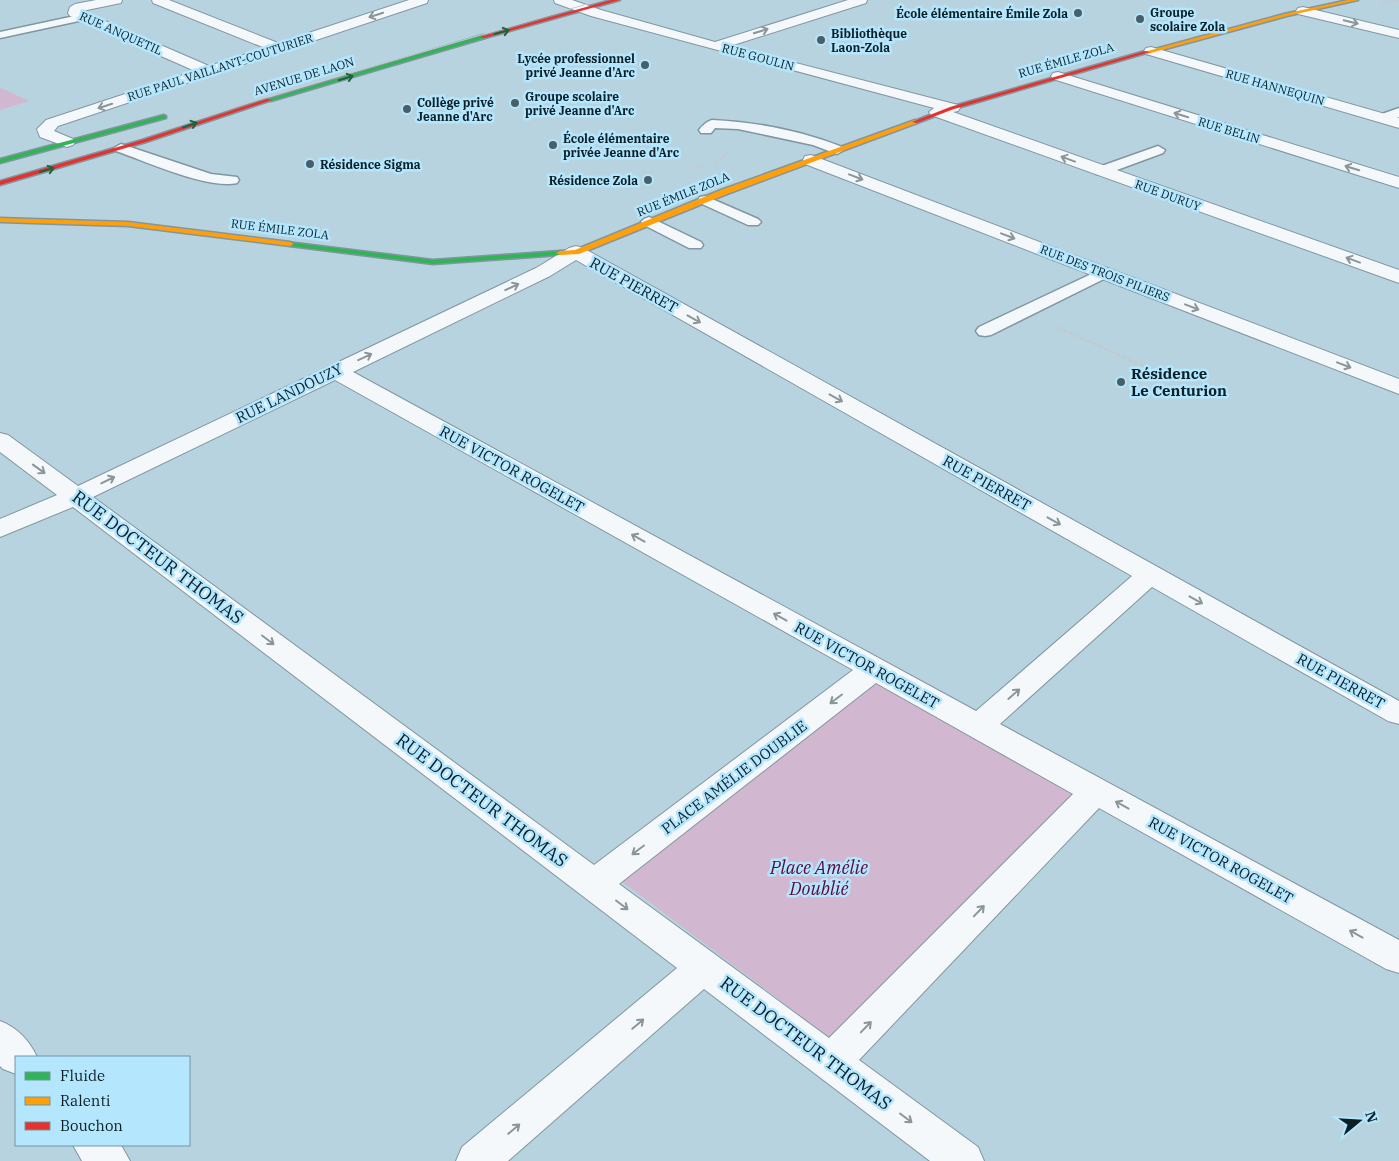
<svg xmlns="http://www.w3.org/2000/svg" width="1399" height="1161" viewBox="0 0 1399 1161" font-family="'IBM Plex Serif',serif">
<rect width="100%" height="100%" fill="#b8d3e0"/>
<g fill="#d1b7cf">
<path d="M0 87 1 88 29 101 0 110Z"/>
<path d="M877 678 1078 791 830 1038 620 880Z"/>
</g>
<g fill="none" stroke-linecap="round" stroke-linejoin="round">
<defs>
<g id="lane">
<path d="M84 14 88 15 89 17 88 19 0 38V32Z"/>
<path d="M1399 108V117L1384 122 1378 118 1379 115Z"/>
<path d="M712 120C755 122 802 131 842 147L844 150 837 154 813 145 738 129 715 128 711 133H701L699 130C703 125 706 122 712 120Z"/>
<path d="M121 144 211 174 237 177 239 180 237 183C209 190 145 161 116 151L114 148Z"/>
<path d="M1158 146 1165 150 1163 153 1106 174H1096L1094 171 1096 168Z"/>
<path d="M705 196 758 219 761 222 758 225H748L700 203 698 200 700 197Z"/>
<path d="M649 217 701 242 703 245 701 248H689L644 225 641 222 644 219Z"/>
<path d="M1104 268 1110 270 1112 273 1110 276 991 335 985 336 979 335 976 331 979 327Z"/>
</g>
<g id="street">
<path d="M96 0H122L121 3 82 11 209 66 265 48 153 3 152 0H169L278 43 409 0H428L427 3 58 126 54 131 73 139 75 142 73 145 67 147 40 137 37 129 46 120 195 71 70 16 68 13 70 7 75 4Z"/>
<path d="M554 0H572L601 10 715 42 848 0H867L866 3 730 46 958 105 960 108 958 111 953 112 1399 270V283L931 115 929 112 934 108 591 16 555 3Z"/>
<path d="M1303 7 1399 30V38L1298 14 1296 11 1298 8Z"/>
<path d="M1151 47 1399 118V128L1146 54 1144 51 1146 48Z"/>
<path d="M1058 72 1399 177V188L1053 79 1051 76 1053 73Z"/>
<path d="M811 155 1399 379V394L805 164 803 160 805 156Z"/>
<path d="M576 246 583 248 1399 701V724L1388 721 1152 587 1000 724 1399 940V973L1386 969 1099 808 859 1060 978 1147 984 1161H930L704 989 508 1161H456L462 1147 677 968 73 507 0 537V519L57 495 0 452V433L8 435 78 486 536 268 569 248ZM576 260 1132 576 976 711 353 372 550 276ZM335 380 853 670 594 865 93 497ZM876 683 1073 794 829 1038 619 884Z"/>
<path d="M0 1021C18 1028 29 1040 37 1057H16V1074L3 1069 0 1066Z"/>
<path d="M73 1145H121L130 1161H82Z"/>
</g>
<g id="fast">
<path d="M483 35 485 38 271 101 266 100Z"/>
<path d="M164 115 166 116V118L0 163V159Z"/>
<path d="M287 242 433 260 560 251 564 253 560 255 433 264 290 246 286 244Z"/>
</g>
<g id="slow">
<path d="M1348 0H1358L1287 16 1147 54 1144 52 1284 14Z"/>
<path d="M915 120 918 122 917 123 727 194 579 254 560 255 556 253 560 251 575 250 721 190Z"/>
<path d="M0 218 128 222 290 242 294 244 290 246 128 226 0 222Z"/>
</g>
<g id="jam">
<path d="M611 0H620L485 38 480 37Z"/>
<path d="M1145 51 1150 52 954 109 917 123 912 122 950 107Z"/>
<path d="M267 99 272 100 146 142 0 185V181L142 140Z"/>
</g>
</defs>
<use href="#lane" stroke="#8196a0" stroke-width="3"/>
<use href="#street" stroke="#8196a0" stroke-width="2"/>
<use href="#fast" stroke="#8196a0" stroke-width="3"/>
<use href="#slow" stroke="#8196a0" stroke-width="3"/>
<use href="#jam" stroke="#8196a0" stroke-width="3"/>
<g stroke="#c2cace" stroke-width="2" stroke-dasharray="2.5 1" stroke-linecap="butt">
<path d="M1382 2 1399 1"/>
<path d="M692 164 706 169"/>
<path d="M715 165 728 151"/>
</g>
<path stroke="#c2cace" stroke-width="2.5" stroke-dasharray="4.5 2" stroke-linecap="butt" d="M1057 327 1197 390"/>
<use href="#lane" fill="#f4f8fa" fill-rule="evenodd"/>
<use href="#street" fill="#f4f8fa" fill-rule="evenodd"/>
<use href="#fast" fill="#30b455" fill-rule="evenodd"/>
<use href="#slow" fill="#ff9f0a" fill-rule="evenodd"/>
<use href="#jam" fill="#e5322d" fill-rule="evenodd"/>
<path stroke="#c4ccd0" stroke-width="1" d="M0 175 601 0"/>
</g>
<defs><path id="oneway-shaft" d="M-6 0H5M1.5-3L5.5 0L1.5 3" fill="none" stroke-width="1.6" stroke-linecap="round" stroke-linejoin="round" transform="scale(1.25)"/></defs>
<g stroke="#8b969b">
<use href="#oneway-shaft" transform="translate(376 15) rotate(162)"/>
<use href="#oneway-shaft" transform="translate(1351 22) rotate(14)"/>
<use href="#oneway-shaft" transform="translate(761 31) rotate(-17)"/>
<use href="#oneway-shaft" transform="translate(105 106) rotate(162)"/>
<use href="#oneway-shaft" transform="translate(1181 115) rotate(-163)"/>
<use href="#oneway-shaft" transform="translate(1068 159) rotate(-160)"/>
<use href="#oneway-shaft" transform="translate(1352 168) rotate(-163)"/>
<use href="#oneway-shaft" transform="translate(856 177) rotate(21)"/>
<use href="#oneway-shaft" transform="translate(1008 236) rotate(21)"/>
<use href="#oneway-shaft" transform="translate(1353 260) rotate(-160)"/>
<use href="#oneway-shaft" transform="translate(512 287) rotate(-25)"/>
<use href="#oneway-shaft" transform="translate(1192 307) rotate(21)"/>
<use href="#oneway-shaft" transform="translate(694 319) rotate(29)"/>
<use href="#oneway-shaft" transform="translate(365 357) rotate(-25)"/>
<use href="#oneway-shaft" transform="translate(1344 365) rotate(21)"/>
<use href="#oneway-shaft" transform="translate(836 398) rotate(29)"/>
<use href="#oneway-shaft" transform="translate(39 469) rotate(36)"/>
<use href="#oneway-shaft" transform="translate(108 480) rotate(-26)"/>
<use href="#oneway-shaft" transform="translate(1054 521) rotate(29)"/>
<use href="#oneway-shaft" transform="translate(638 538) rotate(-151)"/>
<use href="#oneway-shaft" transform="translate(1196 600) rotate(29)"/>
<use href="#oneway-shaft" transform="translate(780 617) rotate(-151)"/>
<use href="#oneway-shaft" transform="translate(268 640) rotate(37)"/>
<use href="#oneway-shaft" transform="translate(1014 694) rotate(-41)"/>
<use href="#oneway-shaft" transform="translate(836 699) rotate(143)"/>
<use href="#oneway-shaft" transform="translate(1122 805) rotate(-151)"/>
<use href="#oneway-shaft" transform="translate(638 850) rotate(143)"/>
<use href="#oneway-shaft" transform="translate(622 905) rotate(37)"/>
<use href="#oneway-shaft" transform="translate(979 911) rotate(-46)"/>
<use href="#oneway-shaft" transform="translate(1356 934) rotate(-151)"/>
<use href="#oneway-shaft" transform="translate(638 1024) rotate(-40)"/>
<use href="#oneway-shaft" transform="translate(866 1027) rotate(-46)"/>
<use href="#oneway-shaft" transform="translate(906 1118) rotate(37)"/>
<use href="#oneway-shaft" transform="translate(514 1129) rotate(-40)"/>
</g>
<g stroke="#1c623c">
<use href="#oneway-shaft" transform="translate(502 32) rotate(-15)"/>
<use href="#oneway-shaft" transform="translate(346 78) rotate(-17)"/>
<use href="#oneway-shaft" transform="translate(190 125) rotate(-19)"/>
<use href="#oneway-shaft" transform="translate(47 170) rotate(-16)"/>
</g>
<g fill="#485e68" stroke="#b4e6fe" stroke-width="2">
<circle cx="1078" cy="13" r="5"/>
<circle cx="1140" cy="19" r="5"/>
<circle cx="821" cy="40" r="5"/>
<circle cx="645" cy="65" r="5"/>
<circle cx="515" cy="103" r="5"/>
<circle cx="407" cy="109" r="5"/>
<circle cx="553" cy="145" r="5"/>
<circle cx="310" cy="164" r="5"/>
<circle cx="648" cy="180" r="5"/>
<circle cx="1121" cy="382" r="5"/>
</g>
<g text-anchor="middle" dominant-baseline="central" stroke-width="5" stroke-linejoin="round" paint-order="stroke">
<g font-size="12" font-weight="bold" fill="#0b1f27" stroke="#b4e6fe" text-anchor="start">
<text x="1150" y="12">Groupe<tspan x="1150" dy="14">scolaire Zola</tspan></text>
<text x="1068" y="13" text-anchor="end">École élémentaire Émile Zola</text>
<text x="831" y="33">Bibliothèque<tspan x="831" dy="14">Laon-Zola</tspan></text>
<text x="635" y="58" text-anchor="end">Lycée professionnel<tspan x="635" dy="14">privé Jeanne d'Arc</tspan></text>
<text x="525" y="96">Groupe scolaire<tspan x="525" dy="14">privé Jeanne d'Arc</tspan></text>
<text x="417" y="102">Collège privé<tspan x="417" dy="14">Jeanne d'Arc</tspan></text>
<text x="563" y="138">École élémentaire<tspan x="563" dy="14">privée Jeanne d'Arc</tspan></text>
<text x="320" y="164">Résidence Sigma</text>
<text x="638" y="180" text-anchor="end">Résidence Zola</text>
</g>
<g font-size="12" fill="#0b1f27" stroke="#b4e6fe">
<text transform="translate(121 33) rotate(24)">RUE ANQUETIL</text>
<text transform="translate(758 57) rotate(15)">RUE GOULIN</text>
<text transform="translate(1066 60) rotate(-16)">RUE ÉMILE ZOLA</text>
<text transform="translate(220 67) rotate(-18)">RUE PAUL VAILLANT-COUTURIER</text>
<text transform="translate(304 76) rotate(-17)">AVENUE DE LAON</text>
<text transform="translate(1275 87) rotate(16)">RUE HANNEQUIN</text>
<text transform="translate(1229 130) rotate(17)">RUE BELIN</text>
<text transform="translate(683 194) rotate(-22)">RUE ÉMILE ZOLA</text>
<text transform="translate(1168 195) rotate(20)">RUE DURUY</text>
<text transform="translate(280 229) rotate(7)">RUE ÉMILE ZOLA</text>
<text transform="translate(1105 273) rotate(21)">RUE DES TROIS PILIERS</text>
</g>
<g font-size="15" fill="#0b1f27" stroke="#b4e6fe">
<text transform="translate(634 285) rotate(29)">RUE PIERRET</text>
<text transform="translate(289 393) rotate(-26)">RUE LANDOUZY</text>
<text transform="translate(512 469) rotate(29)">RUE VICTOR ROGELET</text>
<text transform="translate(987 483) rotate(29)">RUE PIERRET</text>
<text transform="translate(867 665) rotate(29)">RUE VICTOR ROGELET</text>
<text transform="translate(1341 681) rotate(29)">RUE PIERRET</text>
<text transform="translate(734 777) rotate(-37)">PLACE AMÉLIE DOUBLIE</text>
<text transform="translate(1221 860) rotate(29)">RUE VICTOR ROGELET</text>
</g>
<g font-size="15" font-weight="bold" fill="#0b1f27" stroke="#b4e6fe" text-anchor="start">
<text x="1131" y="373">Résidence<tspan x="1131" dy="17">Le Centurion</tspan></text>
</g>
<g font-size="18" fill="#0b1f27" stroke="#b4e6fe">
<text transform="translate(158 557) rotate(37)">RUE DOCTEUR THOMAS</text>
<text transform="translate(482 800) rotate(37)">RUE DOCTEUR THOMAS</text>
<text transform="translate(806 1043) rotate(37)">RUE DOCTEUR THOMAS</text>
</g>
<g font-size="18" font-style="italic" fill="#5d083d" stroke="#b4e6fe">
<text x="819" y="867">Place Amélie<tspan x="819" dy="21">Doublié</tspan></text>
</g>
</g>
<rect x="15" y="1056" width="175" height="90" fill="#b4e6fe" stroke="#7096a8"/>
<rect x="25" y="1072" width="25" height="8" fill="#30b455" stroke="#7096a8"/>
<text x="60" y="1081" font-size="15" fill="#0b1f27">Fluide</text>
<rect x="25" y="1097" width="25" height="8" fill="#ff9f0a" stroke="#7096a8"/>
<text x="60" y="1106" font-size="15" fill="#0b1f27">Ralenti</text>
<rect x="25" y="1122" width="25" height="8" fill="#e5322d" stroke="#7096a8"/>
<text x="60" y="1131" font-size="15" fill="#0b1f27">Bouchon</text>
<g transform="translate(1359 1121) rotate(72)" stroke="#b4e6fe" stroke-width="4" paint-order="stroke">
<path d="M0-4L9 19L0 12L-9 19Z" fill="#0b1f27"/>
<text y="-8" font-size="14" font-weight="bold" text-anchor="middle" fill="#0b1f27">N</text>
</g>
</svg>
